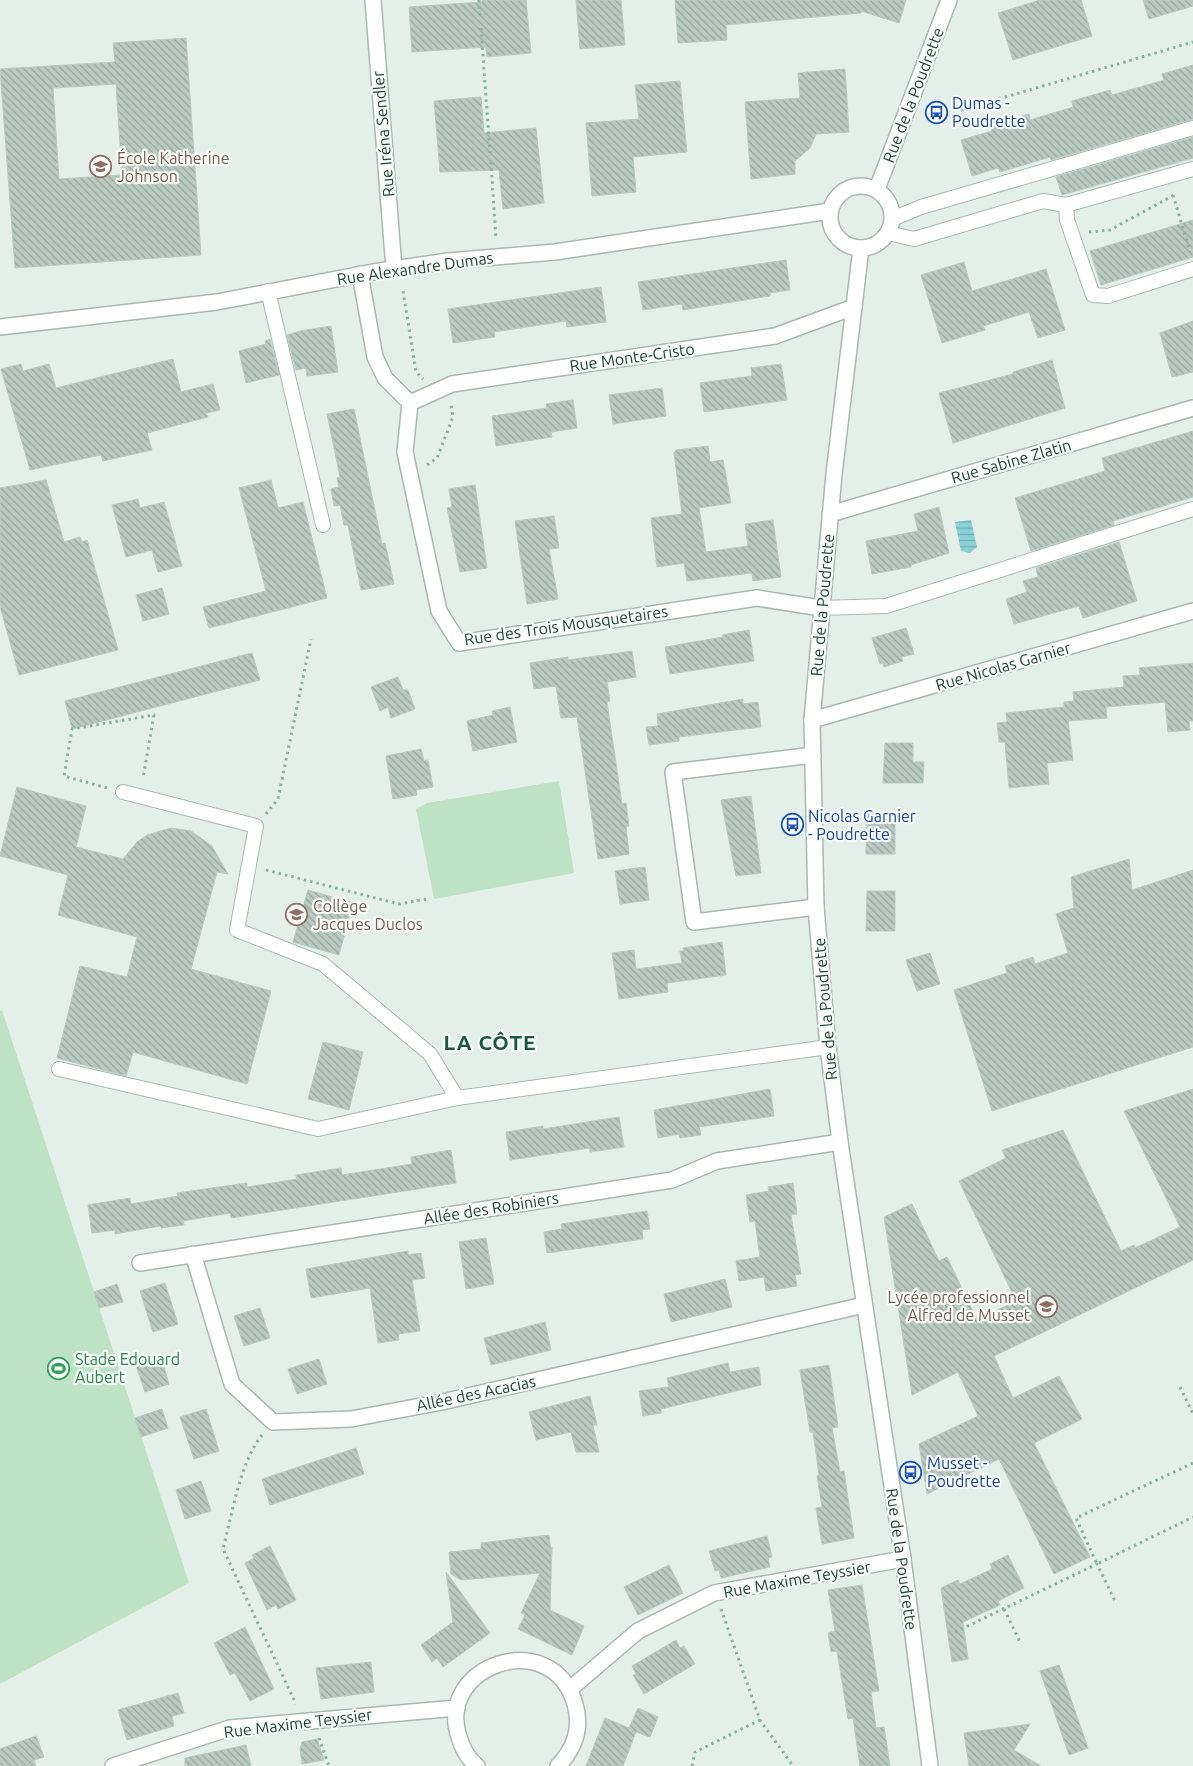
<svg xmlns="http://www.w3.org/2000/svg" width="1193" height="1766" viewBox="0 0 1193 1766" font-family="Ubuntu,sans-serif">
<defs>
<pattern id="water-rules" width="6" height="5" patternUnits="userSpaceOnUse" patternTransform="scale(1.25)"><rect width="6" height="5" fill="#8ad1d7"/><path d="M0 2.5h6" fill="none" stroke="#70abaf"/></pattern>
<pattern id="building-back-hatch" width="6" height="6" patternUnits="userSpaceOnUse" patternTransform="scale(1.25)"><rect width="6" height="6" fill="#bacac3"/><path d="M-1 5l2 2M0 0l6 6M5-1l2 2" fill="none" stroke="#97a69f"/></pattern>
</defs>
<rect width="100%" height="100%" fill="#e5efea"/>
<g fill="#bde2c4">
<path d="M559 781 574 873 434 899 416 809 427 803Z"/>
<path d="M2 1010 189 1583 0 1684V1011Z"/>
</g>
<path fill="url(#water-rules)" d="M971 520 977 547 970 553 961 551 955 522Z"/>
<g fill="url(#building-back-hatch)" stroke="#b7cac1" fill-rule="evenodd">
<path d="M482 0H526L531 53 487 57 486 47 412 52 409 7 482 2Z"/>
<path d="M576 0H621L625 45 580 49Z"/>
<path d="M675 0H906L899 23 861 11V13L726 25 727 40 678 43Z"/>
<path d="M1040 0H1081L1092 36 1013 60 998 13Z"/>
<path d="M1143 0H1193V6L1149 19Z"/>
<path d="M186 38 201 255 15 268 0 69 115 62 113 43ZM116 84 122 175 59 179 53 88Z"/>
<path d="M1193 65V119L1051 160 1050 157 1000 172 998 168 972 176 961 140 992 131 990 125 1029 114 1030 120 1073 107 1072 101 1110 90 1112 95 1164 80 1162 74Z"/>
<path d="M845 69 849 132 816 134 810 148 795 161V174L751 179 745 102 800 98 798 73Z"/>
<path d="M680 81 687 152 633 157 636 192 592 196 586 123 639 119 635 85Z"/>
<path d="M481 97 484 133 536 128 544 203 503 209 499 170 440 172 434 101Z"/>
<path d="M1193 137V158L1062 195 1056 177Z"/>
<path d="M1193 220V257L1101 285 1090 251Z"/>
<path d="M786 260 790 290 770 293V296L683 310 682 304 643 310 638 282Z"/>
<path d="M964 262 972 291 1046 269 1065 330 1038 338 1029 312 983 326 985 330 942 343 921 275Z"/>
<path d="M601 287 606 322 567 327 566 321 494 332 495 337 453 343 448 309Z"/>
<path d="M1193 321V372L1172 377 1160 333Z"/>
<path d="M331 326 338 372 307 376 306 368 296 370 287 335 300 331Z"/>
<path d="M270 339 279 375 246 383 239 351 266 344 265 341Z"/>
<path d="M173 359 181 392 213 384 220 410 206 413 208 417 147 433 152 450 103 461 101 455 30 470 1 369 21 364 23 371 49 364 56 388Z"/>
<path d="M1052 360 1065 408 953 443 939 393 1013 374V372Z"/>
<path d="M781 364 787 400 704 412 700 383 752 376 751 368Z"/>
<path d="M662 388 666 416 613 424 609 395Z"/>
<path d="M573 400 577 428 551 432 552 437 496 446 492 416 547 408 546 404Z"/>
<path d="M354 409 382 544 385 543 394 584 361 590 348 525H344L340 505 334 506 331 489 339 487 337 478 340 477 327 414Z"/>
<path d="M1193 431V497L1113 521 1114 525 1031 551 1015 498 1105 471 1102 458Z"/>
<path d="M708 446 710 462 723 460 731 503 699 508 706 552 748 546 745 524 773 520 781 577 753 581 752 573 687 581 684 563 657 567 651 518 682 514 674 453 676 450Z"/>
<path d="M46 480 64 542 80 537 82 542 87 540 118 650 19 675 0 606V488Z"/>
<path d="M271 480 278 508 303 502 327 598 209 628 203 607 266 591 239 488Z"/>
<path d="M475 485 487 568 460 572 447 508 452 507 449 489Z"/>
<path d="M138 499 140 508 164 502 182 566 158 572 152 550 126 557 112 505Z"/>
<path d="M939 507 949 553 911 565V567L872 574 866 541 918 531 914 514Z"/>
<path d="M554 516 559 548 549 549 558 599 527 604 515 521Z"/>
<path d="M1119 542 1137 601 1083 618 1079 606 1014 624 1006 599 1027 592 1023 581 1038 577 1036 568Z"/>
<path d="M162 588 169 614 143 621 136 595Z"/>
<path d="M906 628 914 654 901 657 903 661 884 667 883 663 880 664 872 638Z"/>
<path d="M749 630 754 661 670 674 665 647 723 637 722 635Z"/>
<path d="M632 651 636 677 607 682 610 701 607 702 622 804 626 803 629 826 626 827 629 854 598 859 577 717 561 718 556 686 534 689 530 663 568 657V660Z"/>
<path d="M252 653 260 680 72 729 65 701Z"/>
<path d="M1193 663V721H1189L1190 730 1168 732 1165 702 1106 707 1107 718 1068 721 1073 760 1047 763 1049 784 1009 788 1005 742H999L997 723 1007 722 1006 713 1064 707V702L1074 701 1073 692 1124 687 1123 676 1140 675 1139 668Z"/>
<path d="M398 677 403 690H408L415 709 391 718 388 707 380 711 371 687Z"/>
<path d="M743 699V704L758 702 761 727 679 737V741L649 745 646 727 658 726 657 714Z"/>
<path d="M510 707 517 742 473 751 467 721 493 715 492 711Z"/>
<path d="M885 743H913V762H924L923 783H883Z"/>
<path d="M421 749 424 761 428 760 433 787 416 790 417 795 393 799 386 756Z"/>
<path d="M17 787 86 806 76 847 123 859 137 842 147 835 171 828 191 831 212 846 228 874 217 872 191 969 271 991 247 1084 133 1052 126 1076 57 1058 80 966 127 977 137 937 58 915 68 875 0 856Z"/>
<path d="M751 796 761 873 736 876 721 800Z"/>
<path d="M867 814H895V854H866Z"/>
<path d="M1129 859 1132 890 1193 870V1047L992 1111 954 990 1007 973 1005 966 1033 957 1035 964 1068 953 1056 914 1074 908 1071 877Z"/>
<path d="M645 867 649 900 620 904 615 871Z"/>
<path d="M308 890 353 903 339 955 293 942Z"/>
<path d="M867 891H895V931H866Z"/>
<path d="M722 942 726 975 667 983 668 992 619 999 612 953 634 950 636 969 682 963 680 951H684L683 948Z"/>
<path d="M930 953 940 984 917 991 906 960Z"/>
<path d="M323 1042 363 1052 349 1110 308 1099Z"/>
<path d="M770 1089 774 1116 699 1127 701 1135 680 1138 679 1134 658 1138 654 1110Z"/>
<path d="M1193 1089V1260L994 1356 1013 1398 1059 1376 1082 1419 1034 1443 1090 1557 1054 1574 999 1459 927 1494 919 1444 978 1416 958 1372 912 1395 884 1217 912 1204 939 1261 947 1257 977 1320 1016 1301 959 1181 1006 1158 1002 1150 1063 1130 1121 1251 1134 1245 1135 1248 1180 1227 1124 1111Z"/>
<path d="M619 1117 624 1147 590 1152V1148L510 1160 506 1132 543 1126V1129Z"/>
<path d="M451 1150 456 1183 231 1218 230 1213 183 1221 184 1225 161 1228 160 1226 115 1234V1230L92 1233 88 1205 130 1198 131 1204 178 1196 177 1193 247 1183V1187L297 1179 296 1175 341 1168 342 1175 412 1164 411 1157Z"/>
<path d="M793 1183 797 1214 791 1215 801 1274 795 1275 797 1286 766 1291 764 1277 739 1281 736 1261 760 1257 755 1221 750 1222 746 1195 769 1191 768 1187Z"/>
<path d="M647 1211 650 1229 642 1230 643 1239 547 1253 544 1232 562 1229 561 1224Z"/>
<path d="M486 1238 494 1284 466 1289 459 1242Z"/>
<path d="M408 1251V1255L421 1253 425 1278 412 1280 420 1331 398 1334 399 1340 378 1343 370 1288 311 1298 306 1269Z"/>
<path d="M725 1279 732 1307 671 1322 664 1294Z"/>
<path d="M165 1283 178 1324 153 1332 140 1291Z"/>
<path d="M117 1284 123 1302 99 1308 94 1292Z"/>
<path d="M260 1308 270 1338 244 1346 234 1316Z"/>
<path d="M545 1322 551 1350 491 1365 484 1338Z"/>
<path d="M160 1354 169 1384 145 1392 135 1363Z"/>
<path d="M319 1359 327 1384 297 1394 288 1369Z"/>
<path d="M728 1363 730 1372 759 1367 761 1385 661 1409V1413L643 1416 639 1391 669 1387 667 1378Z"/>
<path d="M829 1365 838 1427 832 1428 840 1472 844 1471 854 1538 822 1544 816 1508 822 1507 817 1476 819 1475 813 1432H810L800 1370Z"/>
<path d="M590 1396 597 1425H593L599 1452H576L571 1432 536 1440 529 1412Z"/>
<path d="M162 1409 168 1428 141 1437 135 1418Z"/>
<path d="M206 1409 219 1451 194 1459 180 1417Z"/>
<path d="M356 1448 364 1474 270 1505 262 1479Z"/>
<path d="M201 1481 211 1511 185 1519 176 1490Z"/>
<path d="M549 1535 551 1551 552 1547 550 1610 584 1626 572 1655 518 1629 525 1615 521 1613 540 1573 461 1580 451 1574 449 1552 481 1549V1543Z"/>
<path d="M767 1536 772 1557 768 1558 770 1567 721 1578 719 1570 715 1571 709 1551Z"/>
<path d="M270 1546 296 1600 278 1609 276 1605 267 1610 245 1563 254 1558 252 1555Z"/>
<path d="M1008 1555 1024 1588 998 1601 1000 1605 963 1622 968 1659 952 1662 941 1588 958 1580 960 1584 992 1569 990 1564Z"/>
<path d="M669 1565 683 1593 638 1615 624 1587Z"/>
<path d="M446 1572 490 1633 443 1667 437 1658 432 1662 421 1645 453 1622Z"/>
<path d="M862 1585 879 1691 871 1692 876 1728 884 1727 890 1766H860L853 1718 848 1719 837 1651 831 1652 828 1633 835 1631 828 1590Z"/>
<path d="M245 1627 274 1689 250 1701 235 1673 230 1675 214 1643Z"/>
<path d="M676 1640 680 1648 684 1646 695 1664 644 1694 633 1675 636 1674 632 1666Z"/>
<path d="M371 1662 374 1692 321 1699 316 1668Z"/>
<path d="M1059 1665 1088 1748 1069 1755 1040 1671Z"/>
<path d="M178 1693 184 1713 172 1716 174 1726 127 1740 118 1710Z"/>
<path d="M638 1708 658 1717 650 1737 636 1732 623 1766H586L605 1718 629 1728Z"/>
<path d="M1030 1724 1014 1750 1041 1766H969L964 1733Z"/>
<path d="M36 1736 44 1757 34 1760 36 1766H0V1749Z"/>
<path d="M317 1739 324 1760 302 1764 300 1749 302 1742Z"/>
<path d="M246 1745 251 1766H185V1758Z"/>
</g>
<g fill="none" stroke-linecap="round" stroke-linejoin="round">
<defs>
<g id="service">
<path d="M1066 205 1067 220 1093 295 1108 296 1193 269"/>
<path d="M892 219 921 207 1193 128"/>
<path d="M888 233 914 239 1043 201 1066 205 1193 169"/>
<path d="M268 291 323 525"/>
<path d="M821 608 886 606 1193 509"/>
<path d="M123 792 256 826 237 930 323 964 430 1054 457 1098 828 1047"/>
<path d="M59 1069 318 1129 457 1098"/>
</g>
<g id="minor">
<path d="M373 0 394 269"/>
<circle cx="861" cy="217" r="31"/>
<path d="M877 189 949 0"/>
<path d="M861 248 834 474 812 720 816 907 828 1047 840 1142 903 1559 930 1766"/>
<path d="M360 274 375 357 385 378 410 403 405 452 439 611 459 643 757 598 821 608"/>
<path d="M0 327 217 302 373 272 448 261 555 252 830 211"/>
<path d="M410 403 452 384 775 336 854 307"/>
<path d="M830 514 1193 408"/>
<path d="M812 720 1193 611"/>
<path d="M813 755 673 772 694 922 816 907"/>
<path d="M193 1254 232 1384 273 1422 351 1419 442 1402 864 1305"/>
<path d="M140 1263 672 1180 717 1161 840 1142"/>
<path d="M570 1689 638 1631 714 1593 903 1559"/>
<path d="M113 1766 230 1728 457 1708"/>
<path d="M477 1766C468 1759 462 1747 459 1737 435 1665 552 1625 575 1704 582 1728 575 1748 558 1766"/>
</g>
</defs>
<use href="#service" stroke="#a7b8b1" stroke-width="16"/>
<use href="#minor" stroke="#a7b8b1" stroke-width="18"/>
<g stroke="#83b5a2" stroke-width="3" stroke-dasharray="2.5 4" stroke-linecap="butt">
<path d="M479 0 480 19"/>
<path d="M481 28 490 153"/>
<path d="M961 110 1193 42"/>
<path d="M491 162 496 240"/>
<path d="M1173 195 1190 252"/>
<path d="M1089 232 1110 230 1176 194"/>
<path d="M403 291 416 372 423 379"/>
<path d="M427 465 437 458 453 417 451 405"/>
<path d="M107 788 64 776 72 729 154 715 143 778"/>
<path d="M266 814 278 799 311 639"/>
<path d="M266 870 399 904 426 899"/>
<path d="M1180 1387 1193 1414"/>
<path d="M262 1435C240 1462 232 1515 223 1549L296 1704"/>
<path d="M1193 1463 1076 1518 1097 1564 1193 1517"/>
<path d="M721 1609 760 1720 793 1766"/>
<path d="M1004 1609 1021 1644"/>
<path d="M955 1632 1097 1564 1116 1603"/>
<path d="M319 1738 329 1766"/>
<path d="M692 1766 695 1752 760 1720"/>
</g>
<use href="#service" stroke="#fff" stroke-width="14"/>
<use href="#minor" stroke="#fff" stroke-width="15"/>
</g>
<defs>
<symbol id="bus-ring" viewBox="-11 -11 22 22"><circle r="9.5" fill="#f7fbf8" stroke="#1a4fb4" stroke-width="1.5"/><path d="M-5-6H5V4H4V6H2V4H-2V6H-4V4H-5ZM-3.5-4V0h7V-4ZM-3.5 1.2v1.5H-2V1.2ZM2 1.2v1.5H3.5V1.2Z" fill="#1a4fb4"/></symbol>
<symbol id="school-ring" viewBox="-11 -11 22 22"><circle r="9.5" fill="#f7fbf8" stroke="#8d6e63" stroke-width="1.5"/><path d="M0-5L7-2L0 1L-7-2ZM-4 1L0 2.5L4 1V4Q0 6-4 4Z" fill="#8d6e63"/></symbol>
<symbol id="stadium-ring" viewBox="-11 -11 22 22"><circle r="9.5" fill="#f7fbf8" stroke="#2e9e5b" stroke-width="1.5"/><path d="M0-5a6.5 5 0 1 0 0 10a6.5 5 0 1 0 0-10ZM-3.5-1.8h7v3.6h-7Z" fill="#2e9e5b"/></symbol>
</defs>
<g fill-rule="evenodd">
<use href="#bus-ring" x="924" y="100" width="25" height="25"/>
<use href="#school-ring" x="88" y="154" width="25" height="25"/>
<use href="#bus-ring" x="780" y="812" width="25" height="25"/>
<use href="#school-ring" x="284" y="902" width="25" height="25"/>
<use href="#school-ring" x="1034" y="1294" width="25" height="25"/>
<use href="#stadium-ring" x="46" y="1356" width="25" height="25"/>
<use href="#bus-ring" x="898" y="1460" width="25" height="25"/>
</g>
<g text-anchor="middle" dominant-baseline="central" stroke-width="4.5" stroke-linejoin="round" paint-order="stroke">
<g font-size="16" fill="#224338" stroke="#f7fbf8">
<text transform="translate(913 95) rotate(-69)">Rue de la Poudrette</text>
<text transform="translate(383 134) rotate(-95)">Rue Iréna Sendler</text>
<text transform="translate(415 268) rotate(-8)">Rue Alexandre Dumas</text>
<text transform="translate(632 357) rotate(-8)">Rue Monte-Cristo</text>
<text transform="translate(1011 461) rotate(-16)">Rue Sabine Zlatin</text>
<text transform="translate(822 605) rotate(-85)">Rue de la Poudrette</text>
<text transform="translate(566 625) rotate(-8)">Rue des Trois Mousquetaires</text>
<text transform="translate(1003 666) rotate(-16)">Rue Nicolas Garnier</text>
<text transform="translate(825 1009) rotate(-95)">Rue de la Poudrette</text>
<text transform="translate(491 1208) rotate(-9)">Allée des Robiniers</text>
<text transform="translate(476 1393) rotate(-12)">Allée des Acacias</text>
<text transform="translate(902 1559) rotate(82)">Rue de la Poudrette</text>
<text transform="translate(797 1579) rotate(-10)">Rue Maxime Teyssier</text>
<text transform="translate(298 1723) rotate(-7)">Rue Maxime Teyssier</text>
</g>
<g font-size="16" fill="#164399" stroke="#f7fbf8" text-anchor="start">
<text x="952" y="103">Dumas -<tspan x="952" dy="18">Poudrette</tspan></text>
<text x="808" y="816">Nicolas Garnier<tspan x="808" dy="18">- Poudrette</tspan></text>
<text x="927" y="1463">Musset -<tspan x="927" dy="18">Poudrette</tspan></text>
</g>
<g font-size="16" fill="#785e54" stroke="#f7fbf8" text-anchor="start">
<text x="117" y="158">École Katherine<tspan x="117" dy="18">Johnson</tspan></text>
<text x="313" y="906">Collège<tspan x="313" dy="18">Jacques Duclos</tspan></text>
<text x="1030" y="1297" text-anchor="end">Lycée professionnel<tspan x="1030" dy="18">Alfred de Musset</tspan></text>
</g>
<g font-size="16" fill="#27864d" stroke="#f7fbf8" text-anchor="start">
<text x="75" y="1359">Stade Edouard<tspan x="75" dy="18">Aubert</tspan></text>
</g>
<g font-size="21" font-weight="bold" letter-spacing="1" fill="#1c5745" stroke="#f7fbf8">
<text x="490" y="1042">LA CÔTE</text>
</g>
</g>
</svg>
